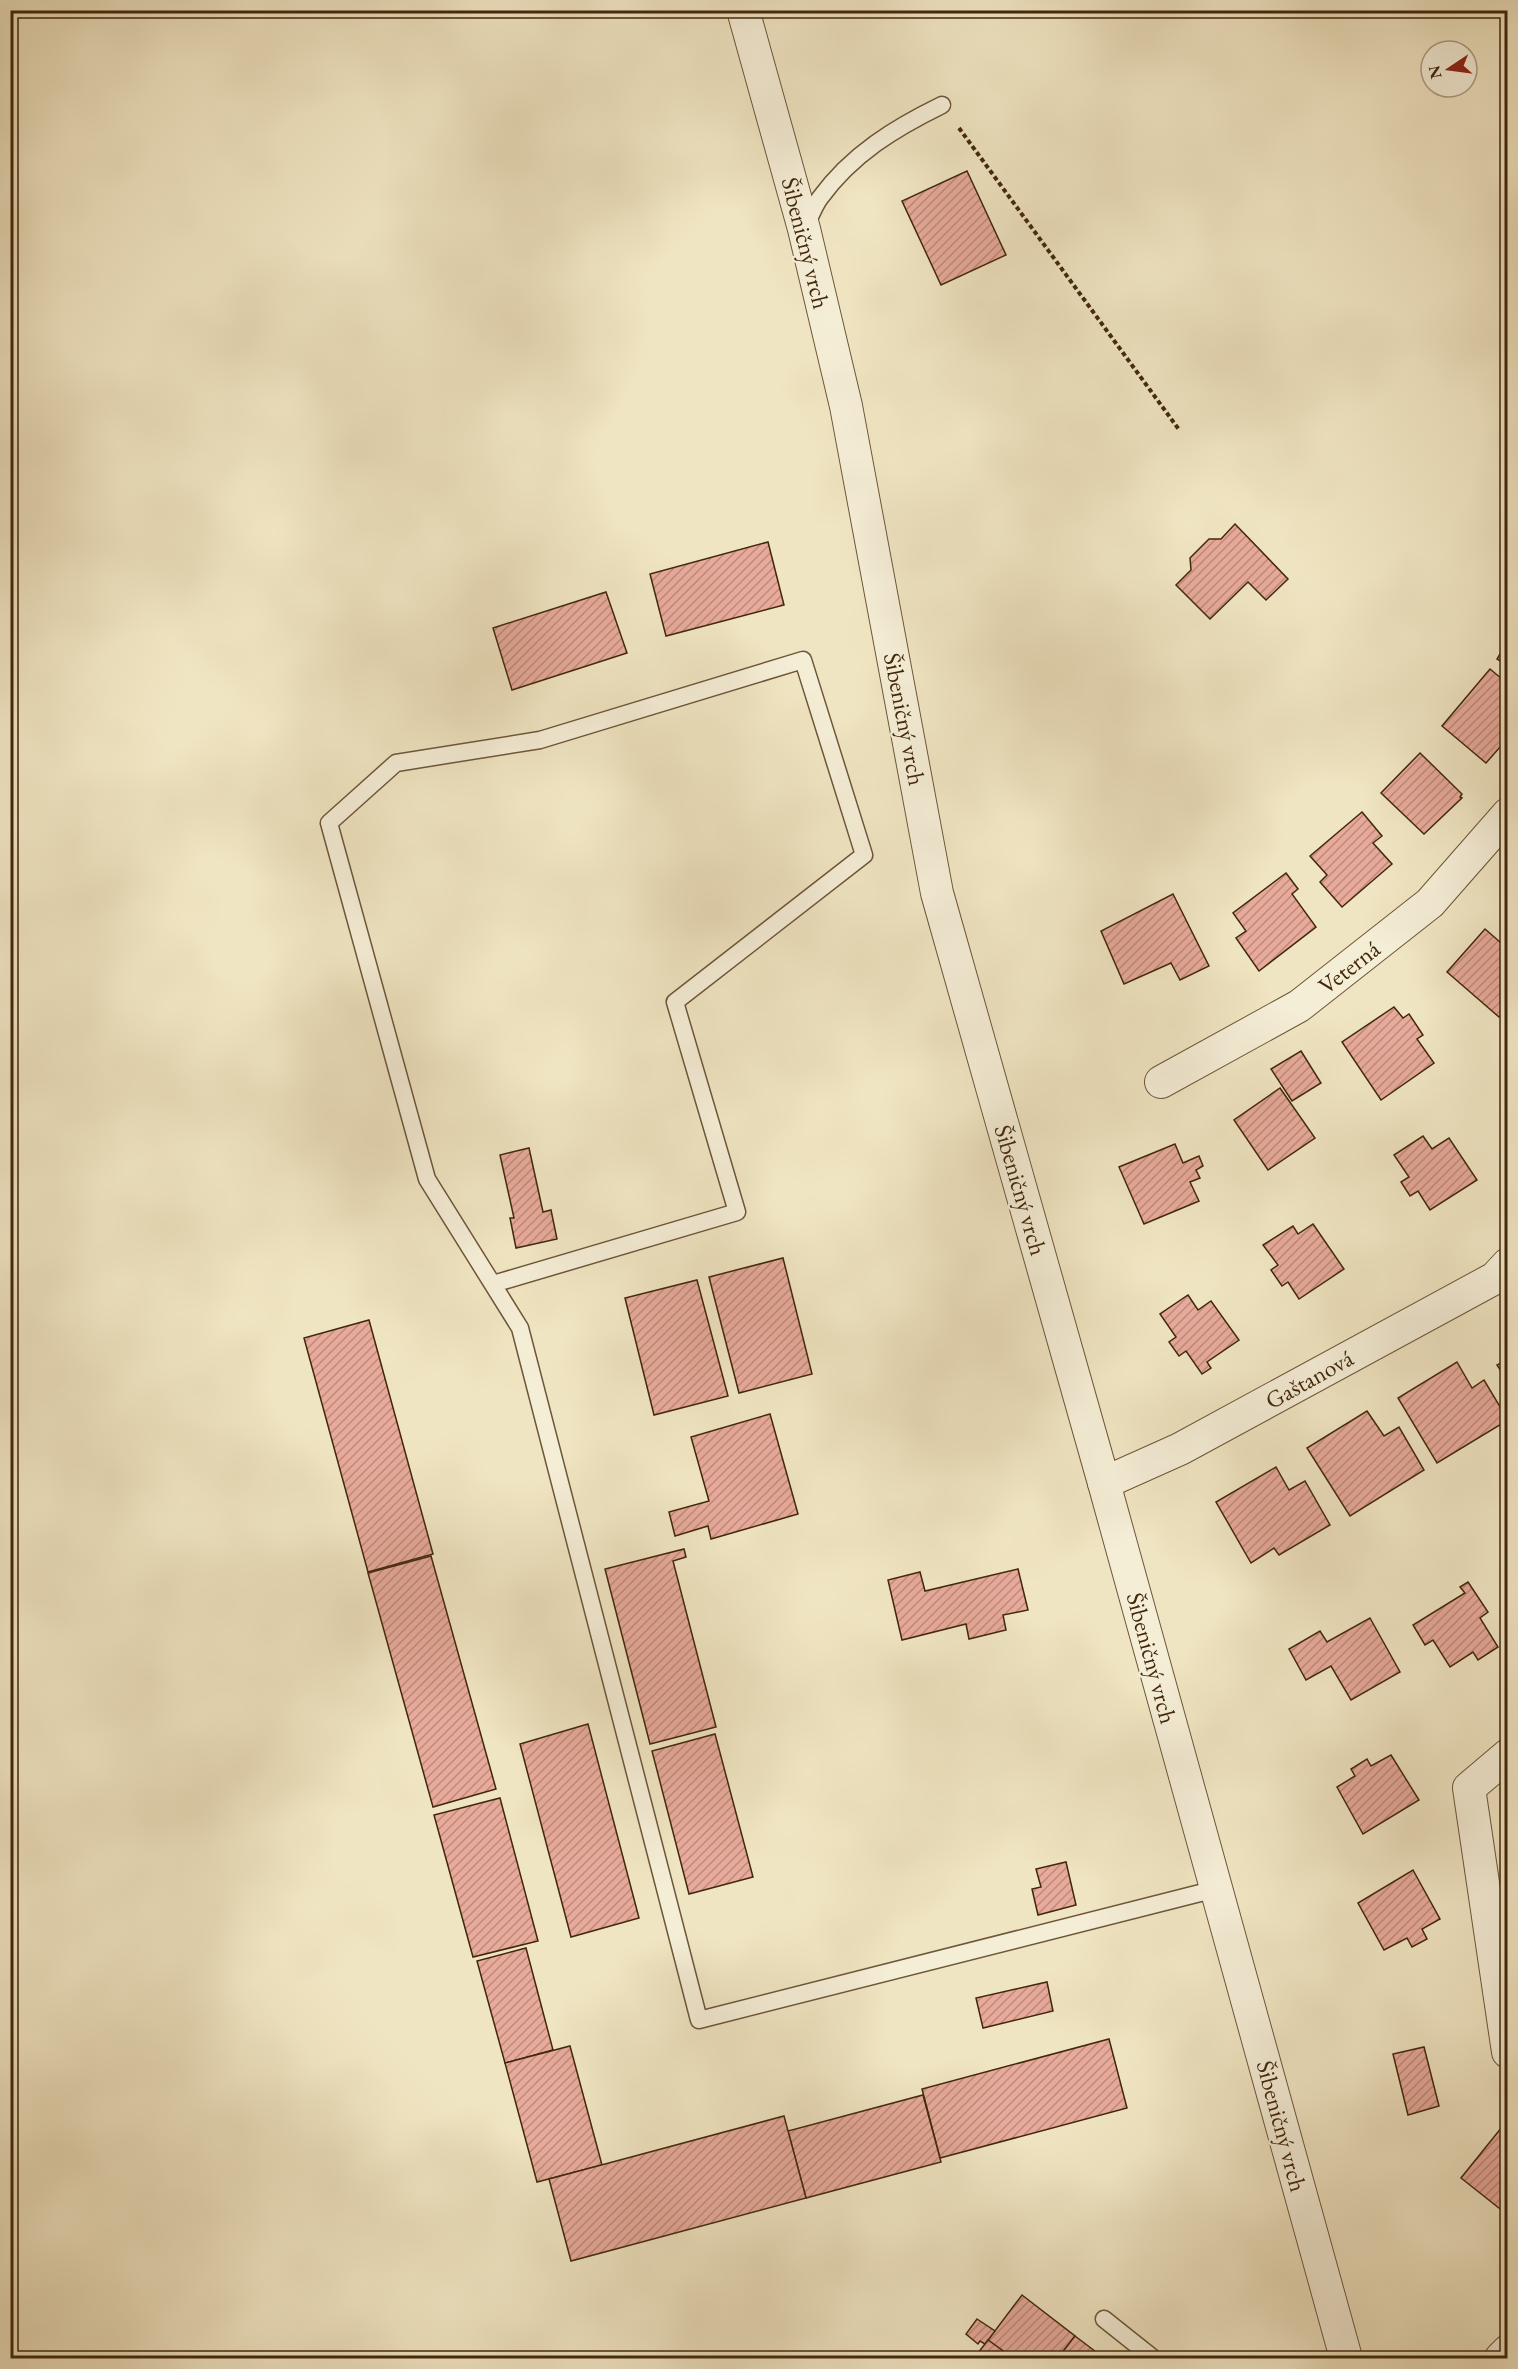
<svg xmlns="http://www.w3.org/2000/svg" width="1518" height="2369" viewBox="0 0 1518 2369" font-family="'EB Garamond',serif">
<defs>
<pattern id="building-hatch" width="6" height="6" patternUnits="userSpaceOnUse" patternTransform="scale(1.5)"><rect width="6" height="6" fill="#e8aa9b"/><path d="M-1 1l2-2M0 6l6-6M5 7l2-2" fill="none" stroke="#be8a7d"/></pattern>
</defs>
<rect width="100%" height="100%" fill="#f0e5c2"/>
<filter id="stains"><feTurbulence type="fractalNoise" baseFrequency=".00333" numOctaves="4"/><feColorMatrix values="0 0 0 0 .2 0 0 0 0 .09 0 0 0 0 .02 0 0 0 .5 -.17"/></filter>
<radialGradient id="worn" r=".72"><stop offset=".6" stop-color="#630" stop-opacity="0"/><stop offset="1" stop-color="#630" stop-opacity=".3"/></radialGradient>
<g fill="url(#building-hatch)" stroke="#41270b" stroke-width="1.5">
<path d="M967 171 1006 255 941 285 902 201Z"/>
<path d="M1235 524 1288 579 1266 600 1248 582 1210 619 1176 585 1191 570 1190 558 1209 539H1221Z"/>
<path d="M768 542 784 605 666 636 650 574Z"/>
<path d="M606 592 627 653 512 690 493 628Z"/>
<path d="M1508 641V666L1497 659Z"/>
<path d="M1490 669 1508 684V688L1502 695 1508 701V738L1486 763 1442 726Z"/>
<path d="M1420 753 1462 794 1460 797 1462 798 1424 834 1381 793Z"/>
<path d="M1362 812 1382 836 1373 843 1392 864 1342 907 1320 882 1327 875 1310 856Z"/>
<path d="M1286 873 1298 889 1292 894 1316 927 1259 971 1236 938 1246 931 1233 913Z"/>
<path d="M1173 894 1209 966 1180 980 1171 963 1124 984 1101 931Z"/>
<path d="M1485 929 1508 949V1007L1499 1017 1447 972Z"/>
<path d="M1394 1007 1403 1018 1409 1014 1423 1035 1417 1039 1434 1063 1381 1100 1342 1042Z"/>
<path d="M1301 1051 1321 1083 1292 1101 1271 1069Z"/>
<path d="M1280 1088 1315 1138 1268 1170 1234 1120Z"/>
<path d="M1423 1136 1432 1149 1449 1138 1477 1180 1430 1210 1418 1191 1410 1196 1401 1182 1409 1177 1394 1155Z"/>
<path d="M1175 1144 1183 1163 1199 1156 1203 1166 1196 1170 1200 1178 1190 1182 1199 1201 1144 1224 1119 1167Z"/>
<path d="M529 1148 543 1212 551 1210 557 1239 516 1248 510 1218H514L500 1155Z"/>
<path d="M1313 1224 1344 1269 1299 1299 1288 1282 1282 1286 1271 1270 1278 1265 1263 1245 1293 1226 1298 1234Z"/>
<path d="M783 1258 812 1374 739 1393 709 1277Z"/>
<path d="M697 1280 728 1396 654 1415 625 1298Z"/>
<path d="M1188 1295 1198 1310 1211 1301 1239 1340 1207 1362 1211 1368 1202 1374 1186 1351 1179 1356 1169 1342 1176 1337 1160 1314Z"/>
<path d="M369 1320 433 1554 368 1572 304 1338Z"/>
<path d="M1508 1359V1382L1497 1365Z"/>
<path d="M1457 1362 1472 1388 1484 1380 1508 1420 1437 1463 1398 1398Z"/>
<path d="M1367 1411 1384 1436 1399 1427 1424 1470 1350 1516 1307 1448Z"/>
<path d="M770 1414 798 1514 711 1539 708 1526 675 1536 669 1512 709 1501 691 1437Z"/>
<path d="M1276 1467 1289 1490 1305 1481 1330 1525 1279 1555 1274 1548 1251 1563 1216 1502Z"/>
<path d="M684 1549 686 1557 673 1561 716 1727 650 1744 605 1569Z"/>
<path d="M431 1556 496 1789 433 1807 368 1573Z"/>
<path d="M1018 1569 1028 1610 1003 1615 1006 1630 969 1639 966 1624 902 1640 888 1580 920 1572 925 1591Z"/>
<path d="M1468 1582 1488 1612 1480 1618 1498 1647 1478 1660 1473 1652 1450 1667 1433 1640 1425 1645 1413 1625 1465 1593 1460 1587Z"/>
<path d="M1370 1618 1400 1672 1351 1700 1331 1666 1306 1680 1289 1649 1320 1631 1327 1642Z"/>
<path d="M588 1724 639 1918 571 1937 520 1744Z"/>
<path d="M715 1734 753 1877 689 1894 652 1751Z"/>
<path d="M1391 1755 1419 1800 1363 1834 1337 1787 1355 1776 1351 1769 1367 1759 1371 1766Z"/>
<path d="M500 1798 538 1941 473 1957 434 1815Z"/>
<path d="M1066 1862 1076 1905 1038 1915 1032 1889 1041 1887 1036 1869Z"/>
<path d="M1413 1870 1440 1919 1422 1929 1427 1939 1412 1947 1407 1938 1384 1950 1358 1903Z"/>
<path d="M526 1948 553 2050 505 2063 477 1961Z"/>
<path d="M1047 1982 1053 2011 983 2028 976 1998Z"/>
<path d="M1109 2039 1127 2108 940 2158 922 2089Z"/>
<path d="M570 2046 602 2165 537 2182 505 2063Z"/>
<path d="M1424 2047 1439 2106 1408 2115 1393 2054Z"/>
<path d="M923 2095 941 2162 806 2198 788 2131Z"/>
<path d="M784 2116 806 2198 571 2261 549 2179Z"/>
<path d="M1502 2127 1508 2131V2208L1504 2212 1461 2178Z"/>
<path d="M1022 2295 1075 2336 1058 2358H1013L988 2340Z"/>
<path d="M977 2319 995 2331 985 2344 980 2341 978 2344 966 2334Z"/>
<path d="M1075 2336 1104 2358H1058Z"/>
<path d="M988 2340 1013 2358H974Z"/>
</g>
<g fill="none" stroke-linecap="round" stroke-linejoin="round">
<defs>
<g id="service">
<path d="M805 227C810 218 814 206 820 198 852 154 895 128 942 105"/>
<path d="M493 1284 737 1212 675 1002 864 855 803 660 540 740 396 763 329 823 427 1179 520 1328 699 2020 1216 1889"/>
<path d="M1104 2319 1153 2358"/>
</g>
<g id="minor">
<path d="M743 10 804 229 846 406 937 893 1104 1483 1346 2358"/>
<path d="M1161 1082 1299 1006 1430 903 1508 814"/>
<path d="M1104 1483 1180 1449 1495 1278 1508 1264"/>
<path d="M1508 1755 1469 1788 1508 2052"/>
<path d="M1501 2358 1508 2351"/>
</g>
</defs>
<use href="#service" stroke="#6d5639" stroke-width="19"/>
<use href="#minor" stroke="#6d5639" stroke-width="34"/>
<path stroke="#41270b" stroke-width="4" stroke-dasharray="4.5 3" stroke-linecap="butt" d="M959 128 1180 431"/>
<use href="#service" stroke="#f5eed7" stroke-width="16"/>
<use href="#minor" stroke="#f5eed7" stroke-width="32"/>
</g>
<g text-anchor="middle" dominant-baseline="central" stroke-width="4.5" stroke-linejoin="round" paint-order="stroke">
<g font-size="24" fill="#41270b" stroke="#f5eed7">
<text transform="translate(806 243) rotate(76)">Šibeničný vrch</text>
<text transform="translate(905 719) rotate(79)">Šibeničný vrch</text>
<text transform="translate(1349 967) rotate(-38)">Veterná</text>
<text transform="translate(1021 1190) rotate(74)">Šibeničný vrch</text>
<text transform="translate(1309 1379) rotate(-29)">Gaštanová</text>
<text transform="translate(1152 1658) rotate(75)">Šibeničný vrch</text>
<text transform="translate(1282 2126) rotate(75)">Šibeničný vrch</text>
</g>
</g>
<rect width="1518" height="2369" fill="none" stroke="#f0e5c2" stroke-width="36"/>
<rect x="12" y="12" width="1494" height="2345" fill="none" stroke="#41270b" stroke-width="3"/>
<rect x="18" y="18" width="1482" height="2333" fill="none" stroke="#41270b" stroke-width="1.5"/>
<g transform="translate(1449 69) rotate(257)"><circle r="28" fill="#f5eed7" stroke="#ad9e85" stroke-width="1.5"/>
<path d="M0-4.5L10 22L0 15L-10 22Z" fill="#8f2418"/>
<text y="-9" font-size="16" font-weight="bold" text-anchor="middle" fill="#41270b">N</text>
</g>
<rect width="100%" height="100%" filter="url(#stains)"/>
<rect width="100%" height="100%" fill="url(#worn)"/>
</svg>
